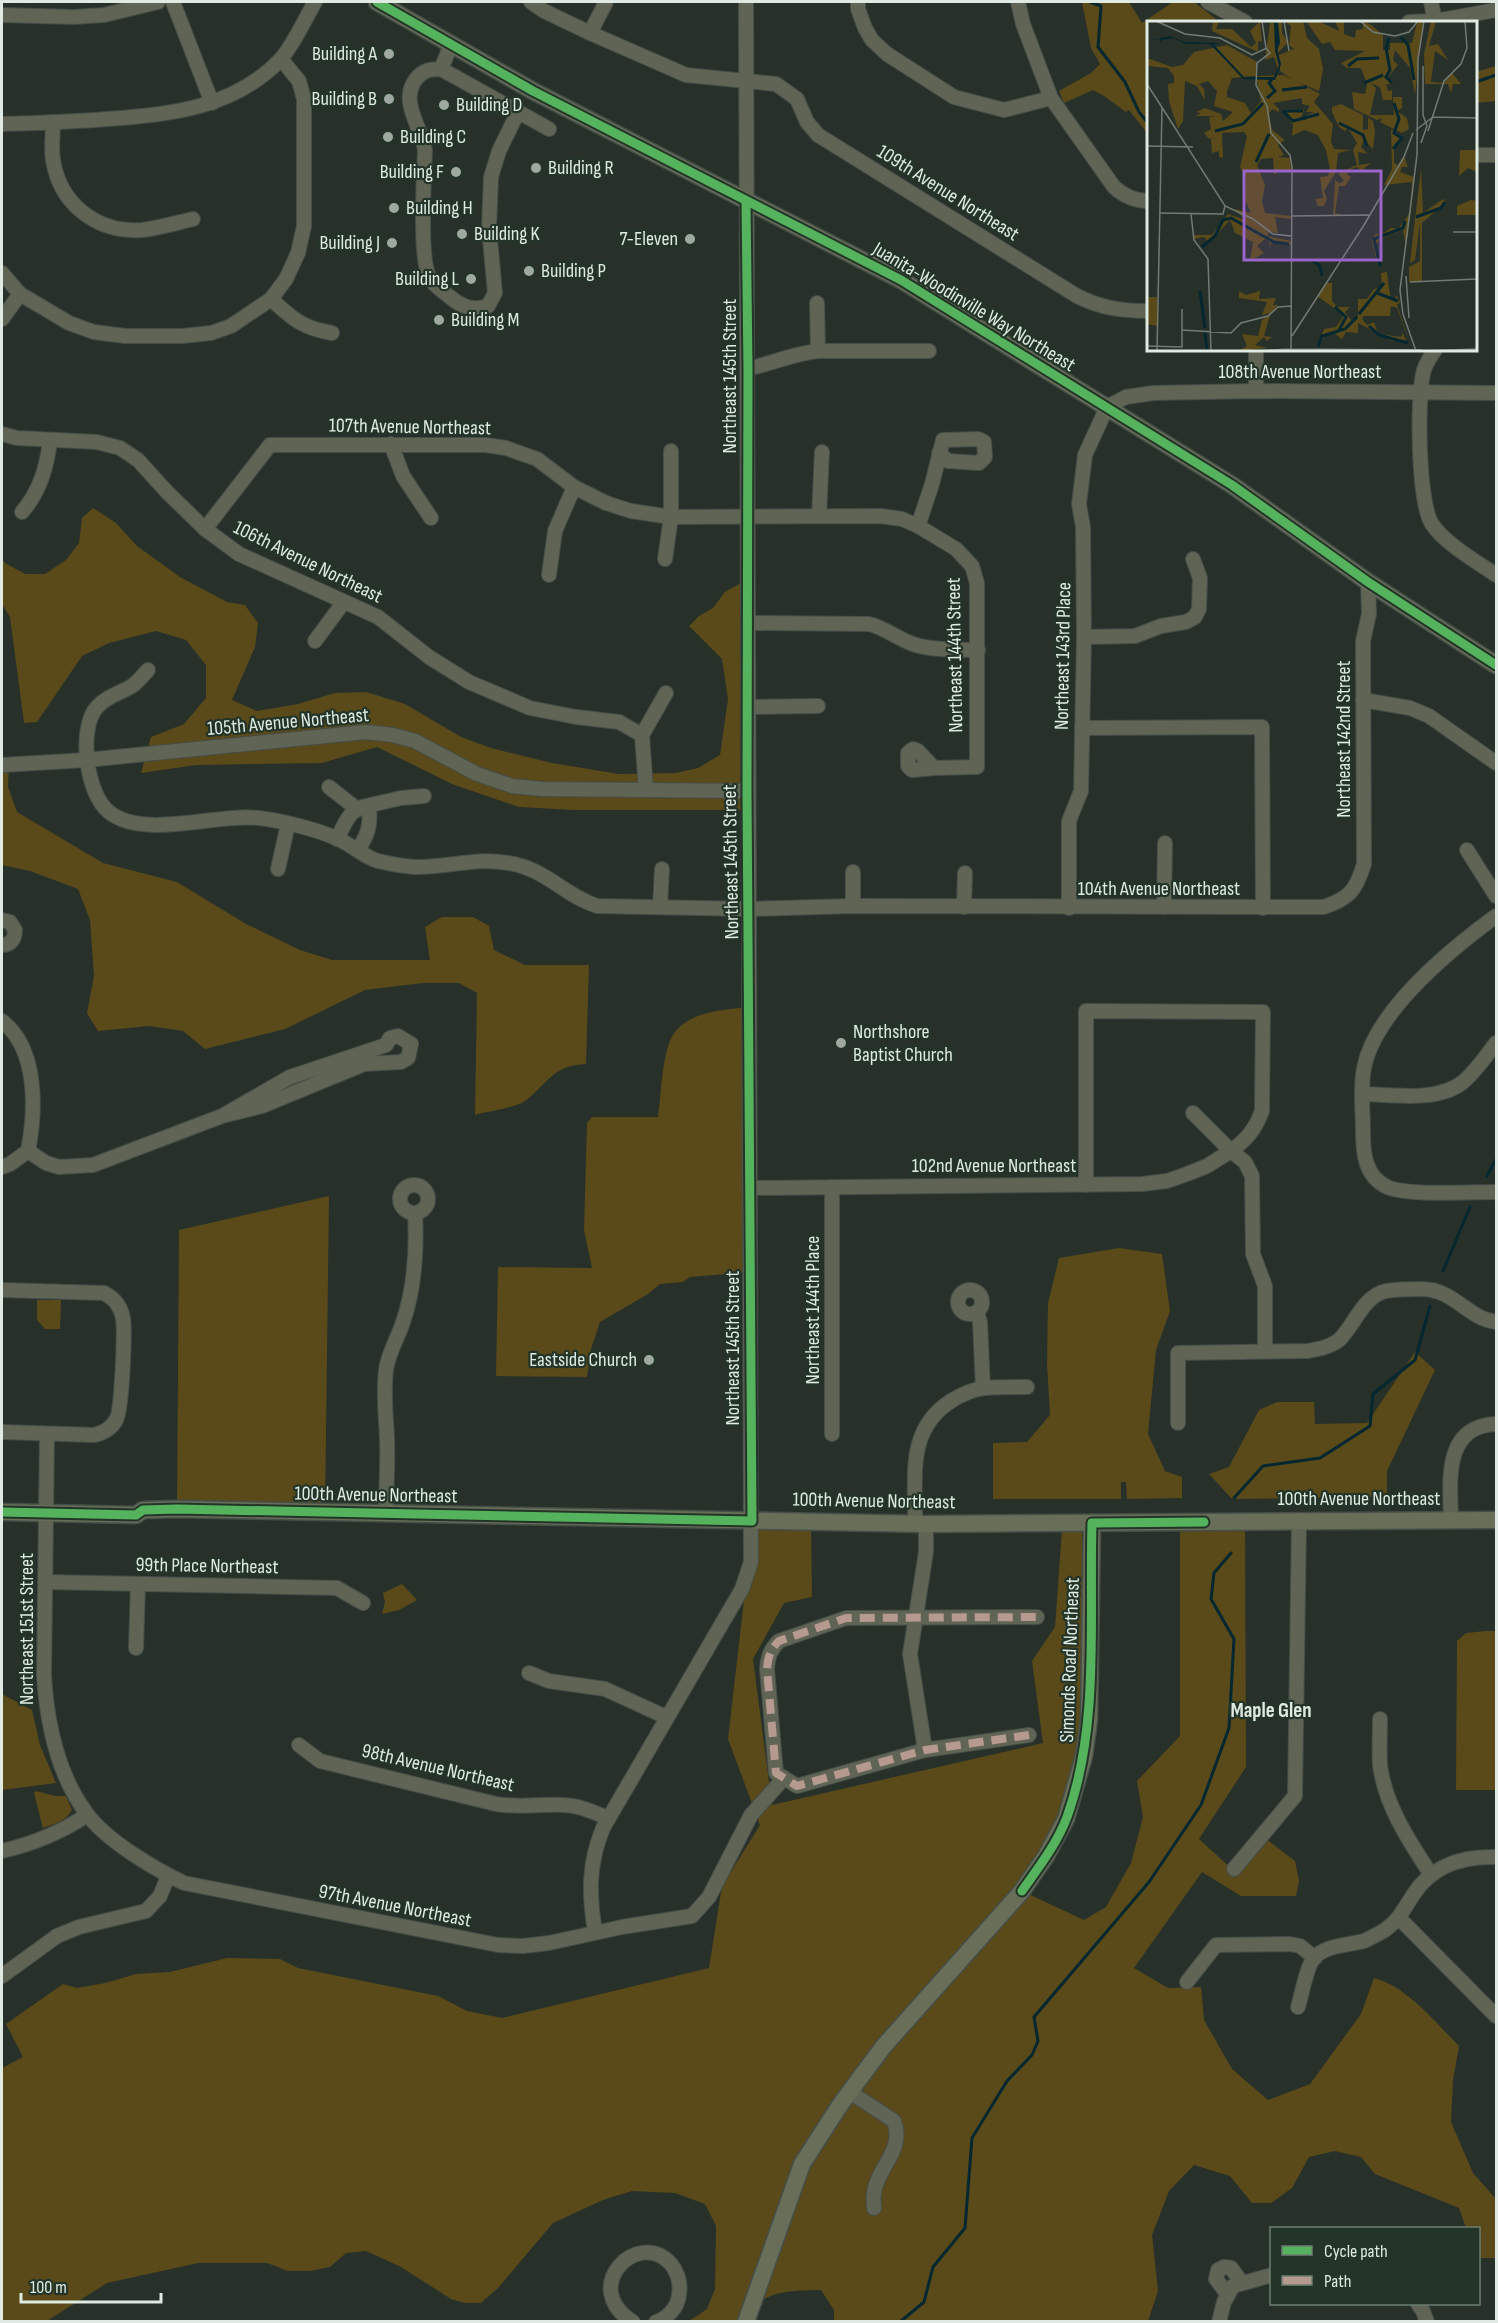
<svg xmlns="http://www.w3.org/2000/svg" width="1498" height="2323" viewBox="0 0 1498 2323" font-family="'Sofia Sans Condensed',sans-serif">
<rect width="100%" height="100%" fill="#27312a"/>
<g fill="#5a4919">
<path d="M1082 2H1129L1142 23 1173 2H1194L1216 19 1213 22H1148V134L1129 110 1126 112 1104 96 1093 90 1064 103 1059 91 1091 73 1100 64 1091 48Z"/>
<path d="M1496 66V101L1476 103V72Z"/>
<path d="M93 508 116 523 137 546 180 577 227 602 245 605 258 623 255 647 232 700 257 711 298 704 335 693 366 692 405 704 461 737 491 748 552 763 619 774 676 773 698 768 720 755 728 699 722 659 689 626 699 616 713 608 725 592 748 579V810H574L519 807 452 784 377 747 322 763 196 765 141 773 151 737 184 724 206 698V665L186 640 156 631 109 643 82 656 37 722 24 723 10 617 2 604V559L5 563 25 574H45L66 560 79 543 82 518Z"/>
<path d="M9 764 8 787 17 812 103 863 177 882 246 924 300 950 332 960H430L425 927 442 917H473L489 926 494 950 525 965H589L586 1064C552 1065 549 1083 525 1101 515 1108 488 1111 475 1115L477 993 459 983H423L365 990 285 1029 205 1049 183 1031 149 1026 98 1031 87 1013 94 976 90 920 78 889 30 871 2 865V765Z"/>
<path d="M749 1007 751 1272 690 1277 683 1282 660 1284 648 1294 600 1322 591 1349 587 1377 496 1376 498 1267 592 1268 584 1230 587 1123 592 1117H658C661 1097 662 1052 673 1035 688 1011 724 1010 749 1007Z"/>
<path d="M329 1196 325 1512 177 1509 179 1230Z"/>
<path d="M1119 1248 1162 1254 1170 1311 1156 1350 1148 1434 1165 1471 1182 1477V1498L1127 1499 1126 1482H1121V1499H993V1443L1027 1442 1050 1415 1047 1364 1048 1303 1059 1258Z"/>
<path d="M37 1300H61L60 1329H45L37 1320Z"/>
<path d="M1415 1352 1435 1370 1387 1471V1497L1232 1499 1209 1474 1229 1467 1259 1410 1277 1402H1314L1315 1424 1367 1423Z"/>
<path d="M811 1521 812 1597 784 1603 753 1659 772 1805 1043 1743 1032 1661 1055 1627 1062 1529 1082 1531 1089 1720 1077 1783 1022 1891 1084 1920 1106 1907 1131 1863 1143 1817 1137 1781 1180 1736V1523L1245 1521 1246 1767 1199 1839 1234 1871 1262 1836 1295 1861 1299 1881 1296 1896H1241L1202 1872 1134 1968 1168 1988 1201 1987 1204 2020 1232 2069 1268 2100 1310 2084 1361 2014 1374 1978C1408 1987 1435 2022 1459 2046L1453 2080 1451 2122 1473 2173 1496 2199V2258H1479L1478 2228H1466L1459 2208 1375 2174 1361 2157 1335 2151 1309 2157 1292 2188 1271 2203H1252L1230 2176 1194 2165 1169 2191 1152 2235 1158 2291 1148 2321H834V2310L821 2290C792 2291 758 2289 747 2321H689L707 2309 715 2289 716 2226 705 2204 675 2193 632 2191 603 2200 553 2223 499 2287 481 2303H465L451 2299 401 2267 366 2251 346 2253 330 2267 310 2271H288L267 2263H198L107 2283 47 2321 2 2322V2068L23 2057 6 2024 63 1984 77 1988 105 1983 136 1974 170 1972 227 1958 280 1959 298 1968 438 1996 467 2011 502 2018 709 1968 722 1886 760 1825 728 1739 753 1522Z"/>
<path d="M402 1584 417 1600 399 1610 382 1614 385 1602 383 1593Z"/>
<path d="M1486 1631H1496V1790H1456L1457 1641 1466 1633Z"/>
<path d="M2 1694 32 1710 40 1745 56 1783 2 1790Z"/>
<path d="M36 1791 55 1796H66L72 1810C66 1821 54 1824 43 1828L34 1793Z"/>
</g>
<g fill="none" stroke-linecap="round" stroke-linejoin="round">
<g stroke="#05272f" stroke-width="3">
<path d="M1090 2 1101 6 1098 47 1125 82 1139 112 1148 123"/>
<path d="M1476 82 1496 75"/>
<path d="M1487 1176 1496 1159"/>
<path d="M1443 1271 1470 1207"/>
<path d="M1234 1498 1263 1466 1320 1458 1370 1426 1373 1394 1415 1360 1430 1306"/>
<path d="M900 2322 924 2302 933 2267 965 2228 972 2138 1007 2081 1032 2055 1038 2041 1034 2017 1149 1882 1201 1805 1229 1728 1234 1639 1211 1599 1214 1573 1231 1553"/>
</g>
<defs>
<g id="minor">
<path d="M173 2 212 103"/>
<path d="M531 2 544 11 590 33 686 75 776 84 797 99 807 122 818 135 1077 296C1101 308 1122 311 1148 311"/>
<path d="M858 2V9L865 28 872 40 887 54 954 97 1004 110 1051 98"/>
<path d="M1018 2 1023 24 1051 98 1114 187C1124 196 1134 201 1148 201"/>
<path d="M1208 2 1245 22"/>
<path d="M1431 2 1435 21"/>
<path d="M2 15 74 17 104 15 158 2"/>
<path d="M1409 22 1435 21 1496 10"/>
<path d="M590 33 606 2"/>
<path d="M441 69 451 45"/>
<path d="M518 112 499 151 491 177 489 228 495 293 488 306C473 311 462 307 450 297 443 291 434 286 430 278 419 262 424 173 425 150 421 126 399 101 416 79 423 70 431 69 441 69L549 129"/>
<path d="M53 123C53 135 51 148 53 160 60 205 98 233 142 230 159 228 176 223 193 219"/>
<path d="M2 124C37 123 72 122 107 119 169 115 234 108 280 60 293 46 305 19 315 2"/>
<path d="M1476 155H1496"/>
<path d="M2 273 20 294 69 323 94 332 125 336H182L211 333 231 326 271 299 286 279 298 253 304 226V99L299 81 281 59"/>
<path d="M271 299C293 319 302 328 332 333"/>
<path d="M817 303 818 351"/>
<path d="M2 319 20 294"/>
<path d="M1256 350V391"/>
<path d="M1435 350C1430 357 1424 366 1423 374 1417 400 1418 503 1432 524 1444 543 1477 562 1496 575"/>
<path d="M748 369C772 363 793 354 818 351H929"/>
<path d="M2 434 17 438 97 442 120 448 138 460 167 492 205 529 239 554 378 617 429 657 469 682 530 708 576 717 619 722 642 735"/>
<path d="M391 444 403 476 431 518"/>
<path d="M22 512C40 491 47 467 50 440"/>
<path d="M819 516 822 452"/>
<path d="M918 526 932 484 943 440 978 439 984 442 985 457 979 463 948 461 939 453"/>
<path d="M205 529 270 445H486L506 448 537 459 574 487 606 503 631 511 671 517 881 516 902 519 918 526 956 549 972 566 977 583V767L934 768 918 751 913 749 908 753V766L912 770 934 768"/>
<path d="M665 559 671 517V451"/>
<path d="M549 575 555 531 574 487"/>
<path d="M749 623 869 624C886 628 899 640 916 645 935 651 958 649 978 650"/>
<path d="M1084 637 1135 636 1161 626 1186 622 1195 617 1199 609 1200 578 1193 559"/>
<path d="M315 641 343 603"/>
<path d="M148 670C143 675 138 682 132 686 120 693 107 696 97 707 78 728 86 794 109 812 144 840 215 813 259 818 283 821 316 829 338 839 352 845 364 857 378 861 390 864 402 866 414 867 445 868 476 857 508 863 547 869 563 895 597 906L749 909 853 906 1324 907C1350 898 1356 890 1364 864L1363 641 1369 614 1368 582"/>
<path d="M1363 700 1410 708 1429 716 1496 763"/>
<path d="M749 707 818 706"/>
<path d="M1082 728 1262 727 1263 908"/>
<path d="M2 765 86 760 366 732 393 735 415 741 477 774 512 786 542 789 747 791"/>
<path d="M329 787 357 809"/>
<path d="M646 790 642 735 666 693"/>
<path d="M362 807 401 798 424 796"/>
<path d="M337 839C344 826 351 803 369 809 371 826 367 836 358 850"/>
<path d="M1467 850 1496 896"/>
<path d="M278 869 288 824"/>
<path d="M853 906V872"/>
<path d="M660 907 662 869"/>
<path d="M964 907 965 873"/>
<path d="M1164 907 1165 843"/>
<path d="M1069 908V821L1081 791 1084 637 1083 527 1079 504 1085 455 1107 407 1126 397 1153 393 1256 391 1496 393"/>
<path d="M1496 916C1451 949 1375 1011 1364 1068 1360 1088 1363 1112 1363 1132 1363 1154 1365 1176 1387 1187 1408 1196 1471 1192 1496 1192"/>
<path d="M2 920 10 922 15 930C15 939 11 945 2 945"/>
<path d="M2 1021C38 1049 36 1110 28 1151L10 1164 2 1167"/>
<path d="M1364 1094C1393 1095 1439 1102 1463 1082 1476 1071 1486 1056 1496 1043"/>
<path d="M28 1151 46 1163 59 1167 93 1165 222 1116 262 1106 364 1064 401 1062 408 1058 411 1044 398 1036 390 1038 386 1045 290 1077 222 1116"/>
<path d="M1086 1185V1011L1263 1012 1262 1111C1255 1130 1247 1139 1231 1151L1245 1162 1252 1176 1253 1254 1265 1286V1351"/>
<circle cx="414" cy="1199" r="14"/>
<path d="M832 1187V1434"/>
<path d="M750 1188 1142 1184 1167 1181 1187 1174 1207 1166 1231 1151 1193 1113"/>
<circle cx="970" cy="1302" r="12"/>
<path d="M2 1290 104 1293C114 1298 121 1307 123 1318 125 1332 122 1411 116 1420 111 1429 103 1433 94 1435L2 1432"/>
<path d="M977 1313 980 1322 983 1388"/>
<path d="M1178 1423V1353L1308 1351C1319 1349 1330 1347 1339 1340 1354 1326 1363 1296 1386 1291 1397 1289 1411 1289 1422 1289 1454 1289 1468 1319 1496 1322"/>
<path d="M47 1434 44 1676C47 1724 57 1774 87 1814 106 1840 154 1869 184 1883L498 1945 523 1946 549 1943 622 1927 692 1916 709 1897 751 1815 784 1778"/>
<path d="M386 1513C386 1488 388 1464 387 1439 386 1416 383 1393 386 1370 388 1353 398 1338 403 1322 415 1287 417 1250 415 1213"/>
<path d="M1451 1520C1450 1481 1443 1426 1496 1424"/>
<path d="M915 1523C916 1476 906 1430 951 1401 960 1395 974 1389 985 1388 999 1387 1014 1387 1027 1387"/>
<path d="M46 1582 337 1588 363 1603"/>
<path d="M136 1648 138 1584"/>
<path d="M529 1673 549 1681 605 1689 666 1717"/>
<path d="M1380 1719C1380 1734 1379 1750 1380 1765 1385 1805 1409 1841 1430 1873"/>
<path d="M1029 1735 925 1750 797 1786 776 1773 767 1669C768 1657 770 1650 779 1641L846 1618 1037 1617"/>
<path d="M299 1745 320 1761 496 1804C518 1808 540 1804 562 1805 578 1805 593 1812 608 1818"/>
<path d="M925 1750 910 1654 926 1552V1524"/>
<path d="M2 1851C33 1844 60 1833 87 1815"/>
<path d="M1234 1869 1295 1796 1299 1520"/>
<path d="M1399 1918 1496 2016"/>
<path d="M595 1932C589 1895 588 1864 603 1828L742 1589 751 1562 746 2"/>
<path d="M2 1976 57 1936 79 1927 146 1911 160 1896 168 1876"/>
<path d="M1187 1982 1216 1945 1290 1944 1300 1946 1315 1958"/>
<path d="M1298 2007C1302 1994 1306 1969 1313 1959 1324 1945 1349 1945 1364 1941 1371 1938 1378 1934 1385 1930 1399 1920 1404 1909 1413 1895 1432 1865 1462 1856 1496 1857"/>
<path d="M850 2092 894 2121C905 2151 877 2167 874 2193 873 2198 874 2203 874 2208"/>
<path d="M1228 2295 1216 2279 1218 2270 1224 2267 1231 2268 1242 2283"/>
<path d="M1418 2304 1423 2311 1427 2322"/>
<path d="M633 2322C578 2288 638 2227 671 2264 678 2273 681 2283 679 2295 678 2307 668 2318 656 2322"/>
<path d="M1219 2322 1224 2302 1233 2286 1272 2275"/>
</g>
<g id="major">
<path d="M377 2 533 91 901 280 1232 485 1368 582 1496 665"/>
<path d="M2 1512 136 1515 143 1510 177 1509 926 1524 1496 1520"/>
<path d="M746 2322 802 2164 840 2105 883 2047 1022 1891 1046 1856 1066 1819 1084 1756 1089 1720 1092 1523"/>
</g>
</defs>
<use href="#minor" stroke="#454e48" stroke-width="16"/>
<use href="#major" stroke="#454e48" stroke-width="19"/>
<use href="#minor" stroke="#5f6455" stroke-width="14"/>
<use href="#major" stroke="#686e57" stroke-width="16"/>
<path stroke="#b69a8f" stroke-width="8" stroke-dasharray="15 8" stroke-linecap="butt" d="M1029 1735 925 1750 797 1786 776 1773 767 1669C768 1657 770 1650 779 1641L846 1618 1037 1617"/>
<defs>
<g id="cycleway">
<path d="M377 2 533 91 901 280 1232 485 1368 582 1496 665"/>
<path d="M2 1512 136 1515 143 1510 177 1509 752 1521 747 791 748 369 746 202"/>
<path d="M1022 1891C1038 1868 1057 1844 1067 1817 1100 1726 1089 1619 1092 1523L1204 1522"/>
</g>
</defs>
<use href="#cycleway" stroke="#233528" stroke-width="13"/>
<use href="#cycleway" stroke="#56b35d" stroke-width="9"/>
</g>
<g fill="#9fa9a2" stroke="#233528" stroke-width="2">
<circle cx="389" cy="54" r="6"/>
<circle cx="389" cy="99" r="6"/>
<circle cx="444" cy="105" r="6"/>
<circle cx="388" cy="137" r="6"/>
<circle cx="536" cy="168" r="6"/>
<circle cx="456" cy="172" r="6"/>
<circle cx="394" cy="208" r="6"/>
<circle cx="462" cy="234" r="6"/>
<circle cx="690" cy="239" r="6"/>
<circle cx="392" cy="243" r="6"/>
<circle cx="529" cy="271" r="6"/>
<circle cx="471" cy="279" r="6"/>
<circle cx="439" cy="320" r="6"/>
<circle cx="841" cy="1043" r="6"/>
<circle cx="649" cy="1360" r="6"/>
</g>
<g text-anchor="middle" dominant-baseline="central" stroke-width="4.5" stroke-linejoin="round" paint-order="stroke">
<g font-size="20" fill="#dfeae2" stroke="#233528" text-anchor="start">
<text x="377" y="54" text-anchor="end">Building A</text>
<text x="377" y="99" text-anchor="end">Building B</text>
<text x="456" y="105">Building D</text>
<text x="400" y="137">Building C</text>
<text x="548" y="168">Building R</text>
<text x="444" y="172" text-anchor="end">Building F</text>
<text x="406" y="208">Building H</text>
<text x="474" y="234">Building K</text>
<text x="678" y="239" text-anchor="end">7-Eleven</text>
<text x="380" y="243" text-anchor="end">Building J</text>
<text x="541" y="271">Building P</text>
<text x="459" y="279" text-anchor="end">Building L</text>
<text x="451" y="320">Building M</text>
<text x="853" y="1032">Northshore<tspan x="853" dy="23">Baptist Church</tspan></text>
<text x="637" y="1360" text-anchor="end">Eastside Church</text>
</g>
<g font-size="20" fill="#dfeae2" stroke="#233528">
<text transform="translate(948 193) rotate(32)">109th Avenue Northeast</text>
<text transform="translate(974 307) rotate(31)">Juanita-Woodinville Way Northeast</text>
<text x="1300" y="372">108th Avenue Northeast</text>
<text transform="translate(730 376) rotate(-90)">Northeast 145th Street</text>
<text transform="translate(410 427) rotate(1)">107th Avenue Northeast</text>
<text transform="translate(308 562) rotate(26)">106th Avenue Northeast</text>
<text transform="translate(955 655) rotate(-91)">Northeast 144th Street</text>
<text transform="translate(1063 656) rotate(-89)">Northeast 143rd Place</text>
<text transform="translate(288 722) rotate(-5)">105th Avenue Northeast</text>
<text transform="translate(1344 739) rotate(-90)">Northeast 142nd Street</text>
<text transform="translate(731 862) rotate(-91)">Northeast 145th Street</text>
<text x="1159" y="889">104th Avenue Northeast</text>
<text x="994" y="1166">102nd Avenue Northeast</text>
<text transform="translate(813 1310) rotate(-90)">Northeast 144th Place</text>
<text transform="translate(733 1348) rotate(-90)">Northeast 145th Street</text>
<text transform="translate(376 1495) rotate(1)">100th Avenue Northeast</text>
<text x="1359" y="1499">100th Avenue Northeast</text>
<text transform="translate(874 1501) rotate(1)">100th Avenue Northeast</text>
<text transform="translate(207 1566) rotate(1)">99th Place Northeast</text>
<text transform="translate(27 1629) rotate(-90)">Northeast 151st Street</text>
<text transform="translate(1070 1660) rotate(-88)">Simonds Road Northeast</text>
<text transform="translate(438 1768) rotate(13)">98th Avenue Northeast</text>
<text transform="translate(395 1906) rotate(11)">97th Avenue Northeast</text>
</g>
<g font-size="21" font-weight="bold" fill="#dfeae2" stroke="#233528">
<text x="1271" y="1710">Maple Glen</text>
</g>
</g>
<g transform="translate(1147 21)">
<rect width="330" height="330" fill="#27312a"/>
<path d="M66 0H72L69 8H85L104 26 109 22 103 10 113 0 115 20 111 21V31L65 10ZM130 0H135V12L141 21 131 32ZM137 0H156L160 17 172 28 176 48 172 70 151 61 173 73 167 81 186 103 184 121 187 128 204 129 191 132 189 151 177 170 180 178 177 185H171L168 178 176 177 173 156 181 155 183 148 179 129 171 114 157 109 145 115 146 104 135 88 157 89 154 98 159 99 160 94 167 91H159L163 85 155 83V77L126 82 132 88V91L125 88 122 93 125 109 138 119 131 124 137 134 131 136 143 137 144 149H134L127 154 126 137 114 138 110 144 118 164 115 180 118 192 144 195V198L128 196 131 212 122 211 120 215 144 220V224L125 221 122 227 123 221 118 218 110 225 117 232 103 240 106 221 88 212 83 199 62 222 57 216 47 218 46 214H65L81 193 98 199 88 188 104 192 98 179 99 158 93 146 100 115 97 111 75 112 76 137 72 136V130L65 132 64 118 70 117 62 118 57 112 64 108 62 96 69 95H48L54 92 49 91 58 87 74 93 76 100 86 91 67 85 70 70 61 60 52 63 57 68 58 80 50 65 38 60 36 100 31 108 22 80 21 63 27 62V55L21 47 0 45V37L25 46 36 44 47 31 80 24 110 41V55L137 54 146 59 133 50 132 34 147 28 142 24 144 5ZM109 55 114 80 104 92 98 82 80 76V70L85 57ZM159 0H171L192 10 188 0H197V13L208 17 209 9 216 8V1L223 3 236 14V29H243V22H265L270 1 276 0 268 74 263 47 248 29 246 39 251 44 241 56 243 63H239L241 70 245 69V79H236L233 66 224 62 229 67 223 94H247L246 76H255V87L250 90 260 97 262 108 255 112 233 101 235 97 230 99 207 88 205 71 218 73 220 63 214 47H200L194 42 218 30 188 29 183 21 175 23ZM284 0H289L282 25 291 23 301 39 288 30 284 61 297 62 305 52 314 63H306L304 72 301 63H278L277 33ZM123 2H127L130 19 128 29 132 43 131 48 127 36 118 39ZM194 83 216 94V109L221 108V97L226 100 228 111 226 128 217 119 214 126 221 133 211 131 212 144 224 142 214 150 210 146 202 149 200 153 204 156 198 165H192L188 192 200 195 186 194 188 159 193 162 197 160 191 152 210 144 206 129 210 122 201 107 198 110 192 106 185 91V86ZM244 108 257 117 247 126V142L251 144 257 135 261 146H255L253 151 267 156 264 191 259 225 256 209 233 218 229 224 231 245 225 220 228 213 234 214 244 207 251 208 263 192 265 161 237 164 245 148ZM313 129H330V151L321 147 312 155ZM274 147 276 192 296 178 299 181 275 202V261H262V246L273 240V202L268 239 263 242ZM324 179 330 180V194H310V185ZM240 251 243 274 245 278 250 275 253 281 250 284 263 322 250 287 244 285 243 295H217L215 298 220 304 227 301 231 313 254 316 256 312 259 319 245 320 211 302V312L199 311 195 318 186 311 178 315 169 328 177 308 189 306 197 294 170 275 180 262H185V280L190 286H203L198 291 204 299 211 297V278H220L227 268 235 267 234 252ZM113 270 112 278 129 277 126 284H131L124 292 115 294 120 281 92 277V270L99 274ZM0 276H10V305L0 303ZM123 294 117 315 125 316 120 320 117 316 108 324 120 327 91 330 100 325 95 313 111 315 115 299Z" fill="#5a4919" fill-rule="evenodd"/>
<path d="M127 0 131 2 133 22 130 29 134 43 128 59 96 58 63 23H39L26 17 15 19 14 22 13 18 0 20 23 15 38 21 72 22 67 24 97 56H127L132 45 128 29Z" fill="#05272f"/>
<path fill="none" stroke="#05272f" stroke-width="3" d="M254 16 261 24 267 59M242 17 239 27 243 49 239 56 245 62M201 45 210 38 232 37M217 62 236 54M135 69 160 66M120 77 128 70 122 62 125 58M135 90H156M136 90 146 100 172 93M192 102 216 114 220 125M68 110 96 103 116 82M246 128 255 117 247 112 252 98 247 82M109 141 122 113M269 196 294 187 298 181M55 226 68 215 76 199 84 197 127 221 142 223M164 238 173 245 175 255M233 245 227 218 256 207 258 200M53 270 58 307M230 272 251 280M188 286 199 296 192 309M212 293 237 262M222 305 232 314 261 322M58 312 60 330M171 326 175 315 198 308 210 296"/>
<path fill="none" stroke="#717b74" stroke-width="1.5" d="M9 0 38 13 73 17 105 34 120 27M115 0 119 27M137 0 142 30M213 0 226 11 248 15 262 11 271 0M119 27 123 32 110 42 109 64 120 85 124 112 143 134 145 146M0 63 78 185 106 198 126 213 144 215M269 109 286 96 330 97M281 110 297 60 314 43 320 27 318 0M274 122 280 105 276 94V45M0 125 46 126M12 192 76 193 78 185M44 193 47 219 61 238 64 330M144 195 222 194M306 211H330M259 255 262 297M263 261 330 258M35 309 84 312 94 302 121 295 131 286 144 285M145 315 217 204 257 136 266 112M0 325 35 326V288M144 328 275 329M10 330 15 87M106 330 144 328M144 330 145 144M269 330 256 293 253 269 270 134 271 38 277 0M277 330 330 328"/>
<path fill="#9965ca" fill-opacity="0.15" stroke="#9965ca" stroke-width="3" d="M97 150H234V239H97Z"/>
<rect width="330" height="330" fill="none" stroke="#dfeae2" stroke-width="3"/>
</g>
<rect width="1498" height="2323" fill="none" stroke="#dfeae2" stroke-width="6"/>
<rect x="1270" y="2227" width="210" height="78" fill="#233528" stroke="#6e7d72" stroke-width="1.5"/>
<rect x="1282" y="2246" width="30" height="9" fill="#56b35d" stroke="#6e7d72" stroke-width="1.5"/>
<text x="1324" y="2257" font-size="18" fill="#dfeae2">Cycle path</text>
<rect x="1282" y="2276" width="30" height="9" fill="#b69a8f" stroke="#6e7d72" stroke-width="1.5"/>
<text x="1324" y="2287" font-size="18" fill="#dfeae2">Path</text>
<path d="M21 2293v9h140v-9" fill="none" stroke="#dfeae2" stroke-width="3"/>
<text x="30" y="2293" font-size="18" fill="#dfeae2" stroke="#233528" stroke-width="4.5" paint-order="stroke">100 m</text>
</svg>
